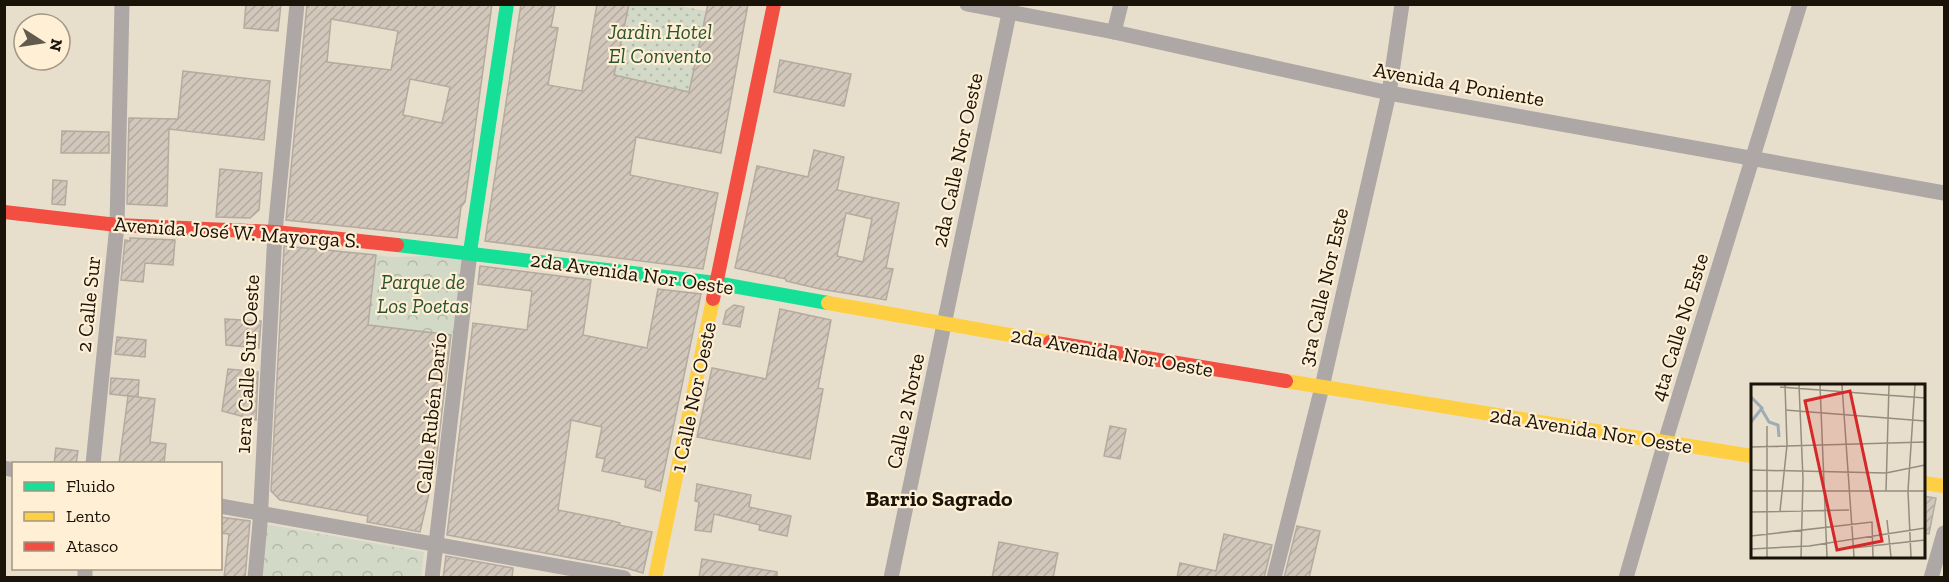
<svg xmlns="http://www.w3.org/2000/svg" width="1949" height="582" viewBox="0 0 1949 582" font-family="'Zilla Slab',serif">
<defs>
<pattern id="park-crowns" width="20" height="18" patternUnits="userSpaceOnUse" patternTransform="scale(1.5)"><rect width="20" height="18" fill="#d2d9c6"/><path d="M2 6a3 3 0 1 1 6 0M12 15a3 3 0 1 1 6 0" fill="none" stroke="#b4b9a9"/></pattern>
<pattern id="garden-dots" width="8" height="8" patternUnits="userSpaceOnUse" patternTransform="scale(1.5)"><rect width="8" height="8" fill="#d2d9c6"/><path d="M2 2h.1M6 6h.1" fill="none" stroke="#b4b9a9" stroke-width="1.8" stroke-linecap="round"/></pattern>
<pattern id="building-hatch" width="6" height="6" patternUnits="userSpaceOnUse" patternTransform="scale(1.5)"><rect width="6" height="6" fill="#d2c7bb"/><path d="M-1 1l2-2M0 6l6-6M5 7l2-2" fill="none" stroke="#b4aa9f"/></pattern>
</defs>
<rect width="100%" height="100%" fill="#e8decc"/>
<g fill="url(#park-crowns)">
<path d="M376 255 393 257 462 255 455 336 368 325Z"/>
<path d="M265 524 424 552 421 577 260 578Z"/>
</g>
<path fill="url(#garden-dots)" d="M629 5H675L706 11 689 92 614 75Z"/>
<g fill="url(#building-hatch)" stroke="#b4aa9e" stroke-width="1.5" fill-rule="evenodd">
<path d="M246 4H281L278 31 244 28Z"/>
<path d="M307 4H492L465 202 461 207 457 238 286 220ZM331 19 398 31 391 70 327 62ZM410 79 450 87 442 123 403 115Z"/>
<path d="M521 4 555 6 551 27 558 28 548 85 582 91 597 4H629L614 75 689 92 708 4H748L721 153 636 137 630 175 718 193 703 269 485 241Z"/>
<path d="M780 60 851 74 844 106 774 92Z"/>
<path d="M183 71 270 81 264 140 169 129 167 206 127 204 129 118 178 119Z"/>
<path d="M62 131 109 132V153H61Z"/>
<path d="M814 150 844 157 837 190 899 203 886 268 893 269 886 300 820 289 786 281V279L735 268 757 166 808 177ZM846 213 872 219 863 262 837 256Z"/>
<path d="M220 169 262 173 259 210 250 218 216 217Z"/>
<path d="M53 180 67 181 65 205 52 204Z"/>
<path d="M130 238 175 240 173 265 145 263 143 282 121 280 125 240 130 241Z"/>
<path d="M284 246 376 255 368 325 451 335 436 463 420 532 367 522 368 516 280 500 271 491Z"/>
<path d="M480 266 591 280 583 335 647 348 658 289 701 294 660 491 645 487 646 480 602 471 605 459 596 457 602 427 571 420 558 510 613 521 620 523 619 525 652 532 643 573 626 568 447 535 473 323 527 330 532 291 478 284Z"/>
<path d="M734 305 744 307 740 327 723 324 726 311Z"/>
<path d="M780 309 831 320 818 388 823 389 810 459 697 437 712 368 766 379Z"/>
<path d="M225 319 261 321 259 348 226 345Z"/>
<path d="M117 337 146 340 145 357 115 354Z"/>
<path d="M228 369 258 372 256 420 222 411Z"/>
<path d="M111 378 139 380 138 397 110 394Z"/>
<path d="M128 396 155 399 150 442 166 444 164 464H119Z"/>
<path d="M1110 426 1126 429 1120 459 1104 456Z"/>
<path d="M56 448 78 451 76 464H54Z"/>
<path d="M697 484 751 495 749 507 791 516 787 536 759 530 760 525 714 514 711 532 695 530 699 502 695 501Z"/>
<path d="M1923 496 1936 498 1929 534 1923 533Z"/>
<path d="M220 517 250 521 245 578H224L229 534 220 533Z"/>
<path d="M1297 526 1320 531 1309 578H1284Z"/>
<path d="M1224 534 1272 545 1264 578H1177L1180 563 1216 571Z"/>
<path d="M999 542 1058 553 1053 578H992Z"/>
<path d="M446 556 513 568 512 578H443Z"/>
<path d="M702 559 777 572V578H699Z"/>
</g>
<g fill="none" stroke-linecap="round" stroke-linejoin="round">
<g stroke="#ada7a5" stroke-width="15">
<path d="M967 4 1114 32 1389 93 1944 193"/>
<path d="M1114 32 1121 4"/>
<path d="M93 464 117 225 122 4"/>
<path d="M4 468 14 470"/>
<path d="M220 506 624 578"/>
<path d="M85 578V568"/>
<path d="M255 578 260 523 275 232 297 4"/>
<path d="M432 578 470 252"/>
<path d="M891 578 1011 4"/>
<path d="M1274 578 1322 387 1389 93 1402 4"/>
<path d="M1626 578 1665 442 1800 4"/>
<path d="M1931 578 1944 533"/>
</g>
<g stroke="#16e098" stroke-width="14">
<path d="M397 245 716 283 828 303"/>
<path d="M470 252 507 4"/>
</g>
<g stroke="#ffcf43" stroke-width="14">
<path d="M828 303 1050 342"/>
<path d="M1286 381 1752 456"/>
<path d="M1924 483 1944 486"/>
<path d="M655 578 713 299"/>
</g>
<g stroke="#f24e42" stroke-width="14">
<path d="M4 212 117 225 275 232 397 245"/>
<path d="M713 299 774 4"/>
<path d="M1050 342 1286 381"/>
</g>
</g>
<g text-anchor="middle" dominant-baseline="central" stroke-width="4.5" stroke-linejoin="round" paint-order="stroke">
<g font-size="21" font-style="italic" fill="#2a5330" stroke="#feefd5">
<text x="660" y="31">Jardin Hotel<tspan x="660" dy="24">El Convento</tspan></text>
<text x="423" y="281">Parque de<tspan x="423" dy="24">Los Poetas</tspan></text>
</g>
<g font-size="21" fill="#191308" stroke="#feefd5">
<text transform="translate(1459 84) rotate(10)">Avenida 4 Poniente</text>
<text transform="translate(957 160) rotate(-78)">2da Calle Nor Oeste</text>
<text transform="translate(237 232) rotate(4)">Avenida José W. Mayorga S.</text>
<text transform="translate(632 273) rotate(8)">2da Avenida Nor Oeste</text>
<text transform="translate(1323 287) rotate(-77)">3ra Calle Nor Este</text>
<text transform="translate(88 304) rotate(-84)">2 Calle Sur</text>
<text transform="translate(1679 327) rotate(-73)">4ta Calle No Este</text>
<text transform="translate(1112 352) rotate(10)">2da Avenida Nor Oeste</text>
<text transform="translate(247 364) rotate(-87)">1era Calle Sur Oeste</text>
<text transform="translate(693 397) rotate(-78)">1 Calle Nor Oeste</text>
<text transform="translate(905 411) rotate(-78)">Calle 2 Norte</text>
<text transform="translate(431 413) rotate(-84)">Calle Rubén Darío</text>
<text transform="translate(1591 430) rotate(9)">2da Avenida Nor Oeste</text>
</g>
<g font-size="22" font-weight="bold" fill="#191308" stroke="#feefd5">
<text x="939" y="498">Barrio Sagrado</text>
</g>
</g>
<g transform="translate(1751 384)">
<rect width="174" height="174" fill="#e8decc"/>
<path fill="none" stroke="#9cacb6" stroke-width="3" d="M0 13 11 24 0 38M11 26 18 38 27 41 28 53"/>
<path fill="none" stroke="#958d7e" stroke-width="1.5" d="M48 1 52 95 50 173M69 1 76 173M91 1 103 173M29 3 174 14M34 26 174 37M16 42V173M0 63 174 58M0 86 135 89 174 81M0 107H174M135 107 138 1M29 127 36 61 34 1M0 128 98 126M136 136 140 173M0 152 121 138 122 173M102 164 174 156M0 165 58 162 174 144M160 173 157 107 164 1"/>
<path fill="#d62828" fill-opacity="0.15" stroke="#d62828" stroke-width="3" d="M99 7 131 157 86 166 54 17Z"/>
<rect width="174" height="174" fill="none" stroke="#191308" stroke-width="3"/>
</g>
<rect width="1949" height="582" fill="none" stroke="#191308" stroke-width="12"/>
<rect x="12" y="462" width="210" height="108" fill="#feefd5" stroke="#a29783" stroke-width="1.5"/>
<rect x="24" y="482" width="30" height="9" fill="#16e098" stroke="#a29783" stroke-width="1.5"/>
<text x="66" y="492" font-size="18" fill="#191308">Fluido</text>
<rect x="24" y="512" width="30" height="9" fill="#ffcf43" stroke="#a29783" stroke-width="1.5"/>
<text x="66" y="522" font-size="18" fill="#191308">Lento</text>
<rect x="24" y="542" width="30" height="9" fill="#f24e42" stroke="#a29783" stroke-width="1.5"/>
<text x="66" y="552" font-size="18" fill="#191308">Atasco</text>
<g transform="translate(42 42) rotate(102)"><circle r="28" fill="#feefd5" stroke="#a29783" stroke-width="1.5"/>
<path d="M0-4.5L10 22L0 15L-10 22Z" fill="#615a4d"/>
<text y="-9" font-size="16" font-weight="bold" text-anchor="middle" fill="#191308">N</text>
</g>
</svg>
